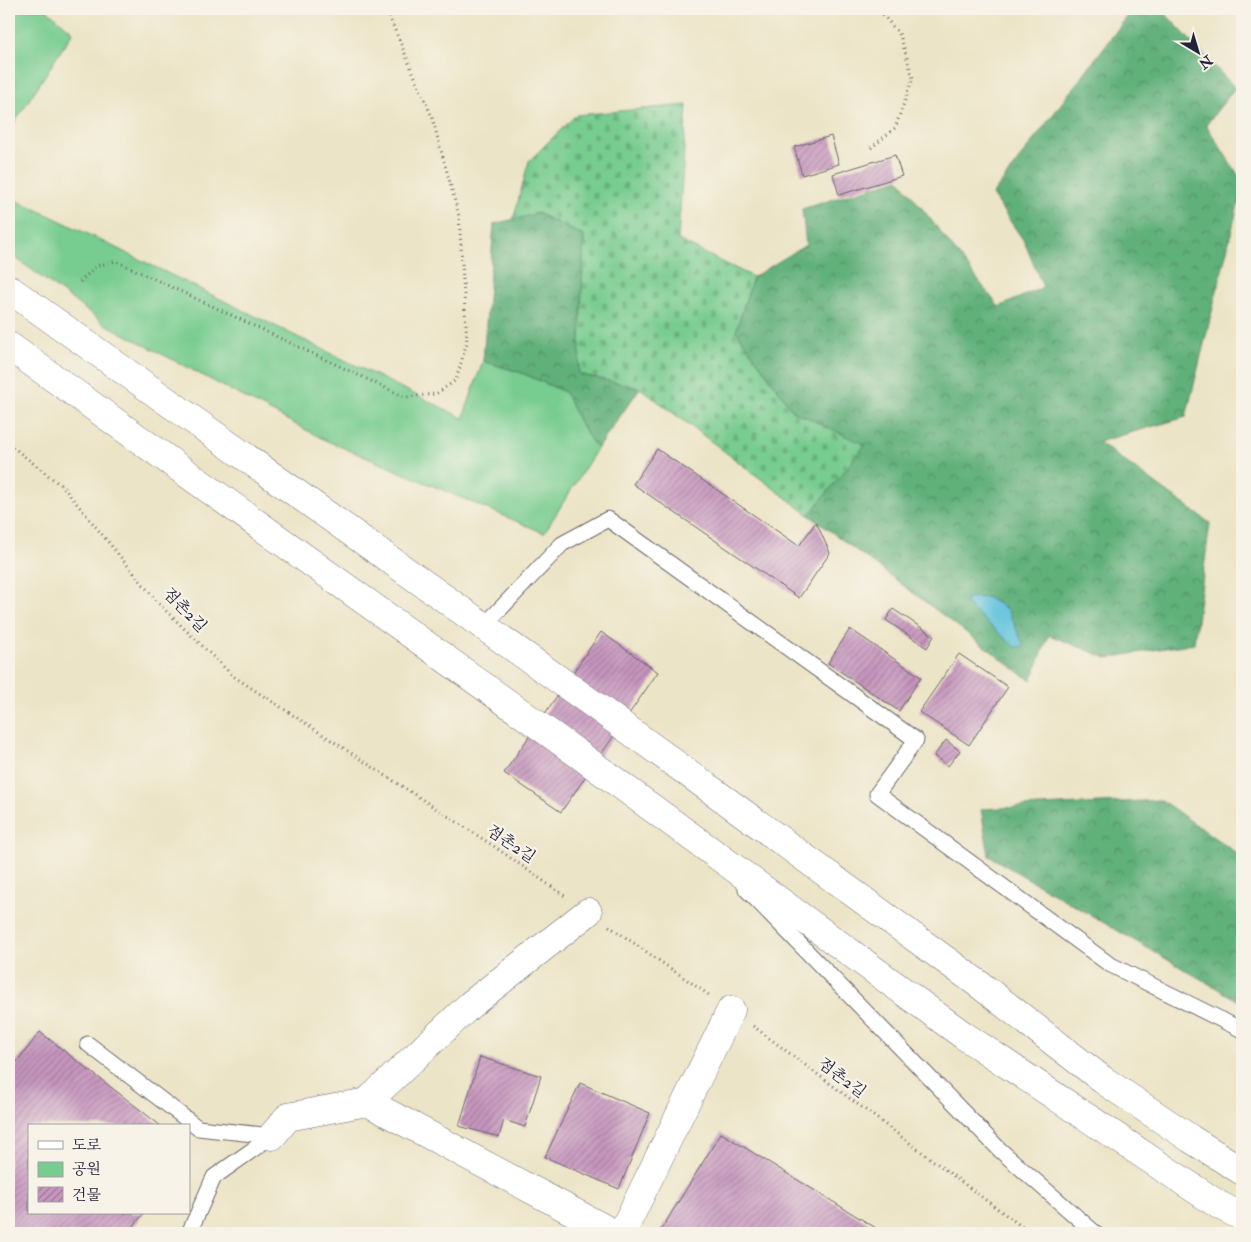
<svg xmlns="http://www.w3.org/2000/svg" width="1251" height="1242" viewBox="0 0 1251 1242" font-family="'IM FELL Double Pica','Noto Serif KR',serif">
<defs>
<pattern id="forest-crowns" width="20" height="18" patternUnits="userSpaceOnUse" patternTransform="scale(1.25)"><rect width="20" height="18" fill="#61b07a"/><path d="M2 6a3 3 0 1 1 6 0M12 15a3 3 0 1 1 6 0" fill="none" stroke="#508f65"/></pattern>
<pattern id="cemetery-stones" width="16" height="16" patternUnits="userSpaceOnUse" patternTransform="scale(1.25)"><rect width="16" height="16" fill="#77cc8f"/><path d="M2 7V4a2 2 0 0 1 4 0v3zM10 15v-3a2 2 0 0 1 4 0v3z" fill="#67af7c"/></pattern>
<pattern id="building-hatch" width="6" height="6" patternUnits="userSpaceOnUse" patternTransform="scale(1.25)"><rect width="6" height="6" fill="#c695be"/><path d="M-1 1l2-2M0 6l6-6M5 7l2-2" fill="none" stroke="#a0799c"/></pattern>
</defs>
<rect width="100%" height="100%" fill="#f7f3e8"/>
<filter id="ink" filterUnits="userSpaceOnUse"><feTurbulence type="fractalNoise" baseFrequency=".02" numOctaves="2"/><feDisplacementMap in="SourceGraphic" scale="10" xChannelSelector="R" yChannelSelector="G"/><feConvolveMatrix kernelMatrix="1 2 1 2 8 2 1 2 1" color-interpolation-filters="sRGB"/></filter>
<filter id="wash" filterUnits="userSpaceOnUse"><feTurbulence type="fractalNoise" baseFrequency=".0096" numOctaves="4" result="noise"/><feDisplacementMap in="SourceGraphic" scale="20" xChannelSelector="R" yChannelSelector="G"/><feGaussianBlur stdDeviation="1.12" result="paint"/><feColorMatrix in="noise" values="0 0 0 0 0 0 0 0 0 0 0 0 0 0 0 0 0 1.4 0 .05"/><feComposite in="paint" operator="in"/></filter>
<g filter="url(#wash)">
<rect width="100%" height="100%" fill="#ece4c6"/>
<g fill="#77cc8f" stroke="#4c7765">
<path d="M9 9H46L73 32 9 131Z"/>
<path d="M9 197 55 218 463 418 483 361 522 373 565 392 578 420 597 449 544 533 325 440 105 324 9 253Z"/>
</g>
<g fill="url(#forest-crowns)" stroke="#42695a">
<path d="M1133 9H1161L1235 88 1206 125 1242 181V189L1186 417 1098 442 1210 523 1194 643 1107 658 1049 635 1031 681 809 515 864 445 793 411 736 331 753 277 806 245 802 209 899 179 999 307 1043 287 1024 241 992 195Z"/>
<path d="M538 213 584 236 579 374 640 388 597 449 578 420 565 392 522 373 483 361 494 224Z"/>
<path d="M1161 800 1242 857V1003L989 856 981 809Z"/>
</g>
<path fill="url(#cemetery-stones)" stroke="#4c7765" d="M687 105 678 240 753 277 736 331 793 411 865 445 809 515 640 388 579 374 584 236 538 213 513 220 529 161 576 115Z"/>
<path fill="#5fc2dc" stroke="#40728c" d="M986 597 1007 609 1024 646 1015 647 967 605V598Z"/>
<g id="blocks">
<g fill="url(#building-hatch)">
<path d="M831 136 839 164 802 175 794 147Z"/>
<path d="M895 155 902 176 839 195 833 174Z"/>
<path d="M657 449 799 546 816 522 830 553 799 598 633 484Z"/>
<path d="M893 609 934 636 927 648 886 620Z"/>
<path d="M850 629 921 677 899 711 828 663Z"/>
<path d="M601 632 658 672 561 812 504 773Z"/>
<path d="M959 654 1008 687 969 745 919 712Z"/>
<path d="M946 740 960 751 948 766 934 756Z"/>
<path d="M40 1032 161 1126H29V1213H144L128 1233H9V1072Z"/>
<path d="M480 1057 541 1076 525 1127 504 1120 499 1137 459 1126Z"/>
<path d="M580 1083 650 1113 619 1189 545 1157Z"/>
<path d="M721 1133 884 1233H659Z"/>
</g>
</g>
</g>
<g filter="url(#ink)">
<use href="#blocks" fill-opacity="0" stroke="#69666c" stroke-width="1"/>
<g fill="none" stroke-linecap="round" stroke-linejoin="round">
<defs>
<g id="service">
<path d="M484 626 562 544 608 519 916 740 877 794 1109 964 1242 1030"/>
<path d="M746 889 1000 1150 1095 1233"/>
<path d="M88 1044 198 1128 272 1136"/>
<path d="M189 1233 214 1177 272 1136"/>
</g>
<g id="minor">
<path d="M367 1102 470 1005 588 912"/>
<path d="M272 1136 288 1117 367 1102 613 1233"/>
<path d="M622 1233 731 1010"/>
</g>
<g id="motorway">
<path d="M9 289 593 704 980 985 1103 1080 1191 1139 1242 1171"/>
<path d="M9 346 563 743 963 1035 1219 1205 1242 1217"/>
</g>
</defs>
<use href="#service" stroke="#69666c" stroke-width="17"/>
<use href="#minor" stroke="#69666c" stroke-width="29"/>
<use href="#motorway" stroke="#69666c" stroke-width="29"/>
<g stroke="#69666c" stroke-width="3" stroke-dasharray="1 4" stroke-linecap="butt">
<path d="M871 148 895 128 913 78 900 35 878 9"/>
<path d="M80 282 96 266 116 261 405 397 436 394 456 380 467 342 459 216 432 117 386 9"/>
<path d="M9 444 63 487 160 605 233 676 492 845 565 896"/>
<path d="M609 926 709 995"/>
<path d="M753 1026 1030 1233"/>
</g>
<use href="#service" stroke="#fff" stroke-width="15"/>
<use href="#minor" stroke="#fff" stroke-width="28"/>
<use href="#motorway" stroke="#fff" stroke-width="28"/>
</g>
</g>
<g text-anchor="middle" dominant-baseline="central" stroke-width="4.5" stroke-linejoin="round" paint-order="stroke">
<g font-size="16" fill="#22223b" stroke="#f7f3e8">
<text transform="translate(185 610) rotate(46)">점촌2길</text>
<text transform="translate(511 844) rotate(34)">점촌2길</text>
<text transform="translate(842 1078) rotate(37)">점촌2길</text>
</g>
</g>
<rect width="1251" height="1242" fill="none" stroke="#f7f3e8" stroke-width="30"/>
<rect x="28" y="1124" width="162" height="90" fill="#f7f3e8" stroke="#a29fa3"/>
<rect x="38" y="1141" width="25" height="8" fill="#ffffff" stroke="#a29fa3"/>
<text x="72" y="1150" font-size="15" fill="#22223b">도로</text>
<rect x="38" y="1162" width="25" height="15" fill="#77cc8f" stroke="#a29fa3"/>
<text x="72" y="1174" font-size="15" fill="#22223b">공원</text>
<rect x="38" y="1187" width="25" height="15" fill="url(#building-hatch)" stroke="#a29fa3"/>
<text x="72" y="1200" font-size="15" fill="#22223b">건물</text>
<g transform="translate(1198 52) rotate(142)" stroke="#f7f3e8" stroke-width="4" paint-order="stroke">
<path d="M0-4L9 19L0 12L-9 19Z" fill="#22223b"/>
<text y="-8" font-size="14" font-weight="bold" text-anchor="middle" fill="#22223b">N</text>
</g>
</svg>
